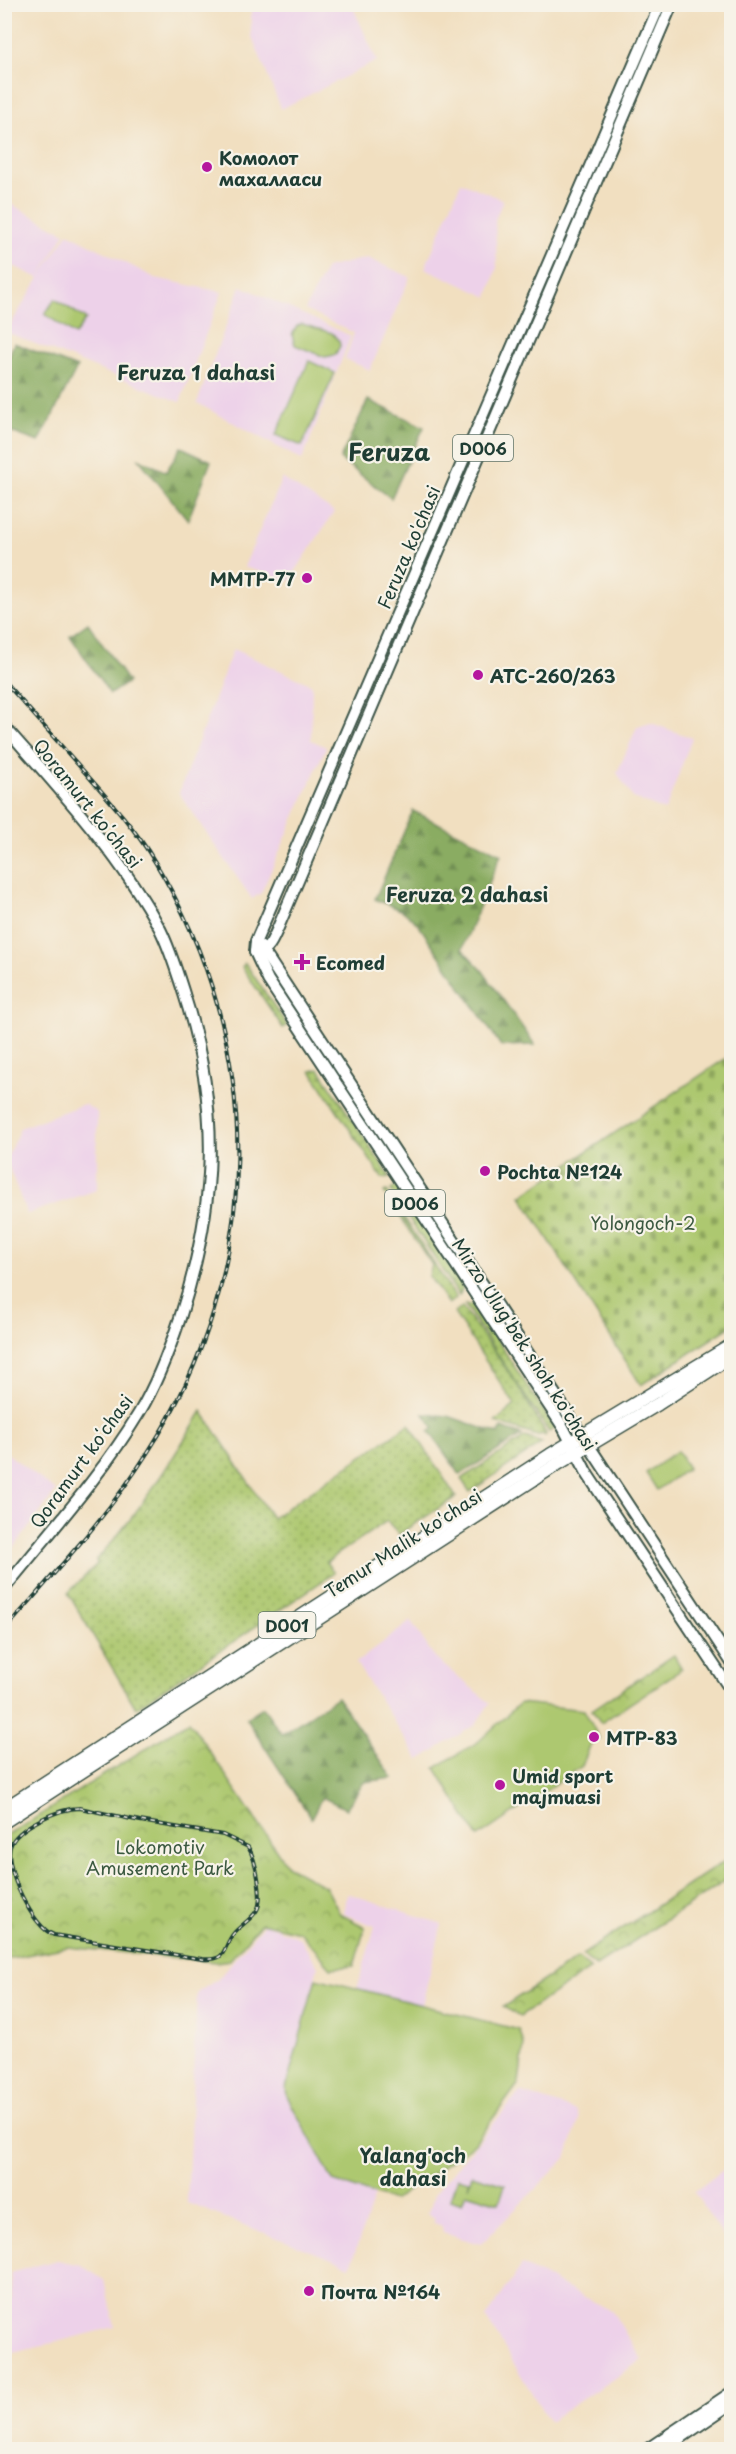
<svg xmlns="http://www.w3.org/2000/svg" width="736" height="2454" viewBox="0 0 736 2454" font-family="'Playpen Sans',sans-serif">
<defs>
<pattern id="grass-dots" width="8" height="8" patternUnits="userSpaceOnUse" patternTransform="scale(1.5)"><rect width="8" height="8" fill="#adc86f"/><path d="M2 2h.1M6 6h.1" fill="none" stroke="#8ca45c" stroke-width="1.8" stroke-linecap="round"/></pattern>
<pattern id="forest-firs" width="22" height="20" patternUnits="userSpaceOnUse" patternTransform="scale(1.5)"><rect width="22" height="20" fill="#8aac62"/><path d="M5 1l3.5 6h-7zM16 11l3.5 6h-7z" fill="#708d52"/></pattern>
<pattern id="cemetery-stones" width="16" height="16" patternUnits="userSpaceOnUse" patternTransform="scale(1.5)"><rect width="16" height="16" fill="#adc86f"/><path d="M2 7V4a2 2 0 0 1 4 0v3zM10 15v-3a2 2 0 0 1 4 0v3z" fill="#8ca45c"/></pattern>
<pattern id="park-crowns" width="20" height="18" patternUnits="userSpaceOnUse" patternTransform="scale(1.5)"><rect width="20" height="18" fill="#adc86f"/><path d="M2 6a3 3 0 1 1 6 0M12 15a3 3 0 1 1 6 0" fill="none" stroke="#8ca45c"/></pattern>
</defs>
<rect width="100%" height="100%" fill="#f7f3e8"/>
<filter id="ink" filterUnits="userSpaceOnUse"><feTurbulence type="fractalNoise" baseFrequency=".0167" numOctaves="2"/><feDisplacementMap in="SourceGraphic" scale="12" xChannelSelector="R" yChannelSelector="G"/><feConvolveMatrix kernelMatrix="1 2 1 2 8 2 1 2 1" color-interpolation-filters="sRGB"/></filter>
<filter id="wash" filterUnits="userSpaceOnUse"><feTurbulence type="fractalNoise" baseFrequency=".008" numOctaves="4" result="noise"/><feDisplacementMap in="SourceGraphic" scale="24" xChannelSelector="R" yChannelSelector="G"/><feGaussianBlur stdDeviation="1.35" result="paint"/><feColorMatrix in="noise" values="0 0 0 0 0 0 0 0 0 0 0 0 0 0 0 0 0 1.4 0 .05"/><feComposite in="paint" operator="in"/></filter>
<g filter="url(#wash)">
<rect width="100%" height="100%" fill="#f1dfc0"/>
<g fill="#edd1e9">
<path d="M251 5H352L377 61 281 109 251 34Z"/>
<path d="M461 182 503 200 495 220 497 267 488 297 425 268Z"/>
<path d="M5 201 65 233 39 278 68 233 155 278 222 292 180 402 6 332 39 278 5 262Z"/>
<path d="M367 258 410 277 370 370 345 359 354 333 305 310 326 268Z"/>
<path d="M241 286 351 336 302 460 197 403Z"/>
<path d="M282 478 334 512 289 581 244 567Z"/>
<path d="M233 649 312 685 311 740 326 747 261 893 252 899 179 793Z"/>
<path d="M651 723 692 738 665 811 633 798 617 773 637 727Z"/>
<path d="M84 1104 97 1112V1190L27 1214 6 1160 20 1128Z"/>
<path d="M4 1451 56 1491 5 1560H4Z"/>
<path d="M411 1621 435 1658 490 1703 475 1725 419 1760 356 1663Z"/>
<path d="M347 1893 442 1924 422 2005 357 1989 375 1926 344 1914Z"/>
<path d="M264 1924 300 1938 318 1966 286 2088 287 2096 333 2181 375 2195 350 2266 187 2203 197 1993 218 1979Z"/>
<path d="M520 2092 577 2111 579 2120 566 2158 481 2244 443 2233 442 2226 432 2222 435 2219 426 2213 429 2211 435 2193Z"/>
<path d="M731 2164V2248L694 2192Z"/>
<path d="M57 2260 81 2265 104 2280 115 2327 5 2355V2301L12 2299 10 2273Z"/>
<path d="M522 2265 612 2311 642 2360 549 2421 486 2318Z"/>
</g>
<g fill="url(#grass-dots)" stroke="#668252" stroke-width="1.5">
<path d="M245 963 287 1025 283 1028 242 967Z"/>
<path d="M319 1069 390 1177 382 1178 311 1071Z"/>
<path d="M397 1186 463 1287 459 1296 391 1190Z"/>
<path d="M387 1191 456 1298 448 1304 429 1276 432 1265 384 1192Z"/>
<path d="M465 1305H474L555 1428 549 1432Z"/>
<path d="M462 1307 515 1381 546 1434 545 1436 542 1434 537 1436 495 1422 515 1405 454 1313Z"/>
<path d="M202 1411 272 1518 409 1424 456 1497 399 1534 387 1521 326 1562 334 1573 136 1708 68 1593 97 1564 96 1560C138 1515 170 1463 202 1411Z"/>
<path d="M525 1437 542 1443 470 1492 461 1479Z"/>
</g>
<g fill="url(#forest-firs)" stroke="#54744b" stroke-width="1.5">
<path d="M14 343 77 368 39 442 5 430V367Z"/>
<path d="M368 400 424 427 391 498 340 459Z"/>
<path d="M181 447 211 461 188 520 138 458 166 472Z"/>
<path d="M88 623 128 682 110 694 70 636Z"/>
<path d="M413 811 501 854 462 949 482 970 535 1045 501 1046 418 924 403 911 375 899Z"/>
<path d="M424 1414 448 1416 499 1434 501 1428 522 1435 460 1475 429 1431 434 1428Z"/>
<path d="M337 1697 393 1778 364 1782 346 1809 322 1797 311 1818 246 1718 263 1707 282 1734Z"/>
</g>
<path fill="url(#cemetery-stones)" stroke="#668252" stroke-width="1.5" d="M731 1055V1326L641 1385 521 1196Z"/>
<g fill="url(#park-crowns)" stroke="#668252" stroke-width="1.5">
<path d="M674 1655 682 1669 601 1723 592 1710Z"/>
<path d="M189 1721 287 1866 326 1887 340 1914 365 1927 354 1966 331 1968 300 1932 261 1923 230 1960 216 1962 68 1947 5 1959V1837Z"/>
<path d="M731 1857V1877L596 1966 582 1955Z"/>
<path d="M578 1958 591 1969 520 2016 503 2007Z"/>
</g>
<g fill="#adc86f" stroke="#668252" stroke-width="1.5">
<path d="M55 299 86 319 75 335 45 314Z"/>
<path d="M302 324 332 333 339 341 340 346 335 355 325 357 295 345 292 335 297 326Z"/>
<path d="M309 361 335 373 302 446 276 435Z"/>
<path d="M677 1451 688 1468 657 1490 646 1473Z"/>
<path d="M520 1703 584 1710 599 1738 590 1746 582 1766 478 1837 435 1768 478 1742Z"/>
<path d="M316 1978 519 2030 524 2044 519 2083 474 2144 393 2201 333 2181 287 2096 286 2088Z"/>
<path d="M472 2175 505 2185 499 2203 466 2193 462 2203 450 2199 457 2178 469 2181 468 2187Z"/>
</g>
</g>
<g filter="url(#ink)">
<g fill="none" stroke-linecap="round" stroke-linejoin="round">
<defs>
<g id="major">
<path d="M4 726C60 790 119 853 160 929 170 949 177 972 184 994 221 1109 217 1203 180 1318 169 1351 157 1383 139 1413 101 1476 50 1532 4 1589"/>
<path d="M260 946 732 1663"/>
<path d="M255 952C268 953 272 941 277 930L672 4"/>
<path d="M255 952 256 941 660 4"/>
<path d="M255 952 268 980 563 1427 588 1475 732 1692"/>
<path d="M646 2450 732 2392"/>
<path d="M663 2450 732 2403"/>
</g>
<g id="highway">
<path d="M4 1809 550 1455 732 1345"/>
<path d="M4 1822 556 1465 658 1404 732 1356"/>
</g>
</defs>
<use href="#major" stroke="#3e5549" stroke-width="14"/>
<use href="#highway" stroke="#3e5549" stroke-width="15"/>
<use href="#major" stroke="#fff" stroke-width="10"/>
<use href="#highway" stroke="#fff" stroke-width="12"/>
<defs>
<g id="rail">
<path d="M4 681C32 713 60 744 88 776 112 803 136 830 155 862 267 1046 265 1271 148 1452 107 1517 54 1573 4 1631"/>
<path d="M80 1808 140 1821 223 1835 248 1847C256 1859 264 1898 257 1910 252 1919 241 1925 234 1933 221 1949 229 1961 202 1959L54 1935C33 1928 4 1868 10 1847 16 1827 60 1808 80 1808Z"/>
</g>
</defs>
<use href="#rail" stroke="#1f3d34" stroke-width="4"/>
<use href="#rail" stroke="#f7f3e8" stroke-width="1.5" stroke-dasharray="4.5" stroke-linecap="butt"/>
</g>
</g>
<g fill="#b5179e" stroke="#f7f3e8" stroke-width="2">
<circle cx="207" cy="167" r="6"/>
<circle cx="307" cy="578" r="6"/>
<circle cx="478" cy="675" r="6"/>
<path d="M299 953h6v6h6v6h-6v6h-6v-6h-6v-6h6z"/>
<circle cx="485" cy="1171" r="6"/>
<circle cx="594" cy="1737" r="6"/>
<circle cx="500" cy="1785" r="6"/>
<circle cx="309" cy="2291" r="6"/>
</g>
<g text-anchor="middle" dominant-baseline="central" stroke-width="4.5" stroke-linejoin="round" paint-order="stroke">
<g fill="#f7f3e8" stroke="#60746a" stroke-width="1.5">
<rect x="453" y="435" width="60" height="26" rx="4.5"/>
<rect x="385" y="1190" width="60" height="26" rx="4.5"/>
<rect x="258.5" y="1612" width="57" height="26" rx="4.5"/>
</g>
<g font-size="16" font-weight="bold" fill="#1f3d34">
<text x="483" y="448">D006</text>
<text x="415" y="1203">D006</text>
<text x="287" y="1625">D001</text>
</g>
<g font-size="18" font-weight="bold" fill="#1f3d34" stroke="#f7f3e8" text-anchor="start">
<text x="219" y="157">Комолот<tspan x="219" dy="21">махалласи</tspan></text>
<text x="295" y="578" text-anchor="end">MMTP-77</text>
<text x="490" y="675">АТС-260/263</text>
<text x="316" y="962">Ecomed</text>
<text x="497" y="1171">Pochta №124</text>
<text x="606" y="1737">MTP-83</text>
<text x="512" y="1775">Umid sport<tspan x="512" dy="21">majmuasi</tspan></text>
<text x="321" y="2291">Почта №164</text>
</g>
<g font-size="18" fill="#1f3d34" stroke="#f7f3e8">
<text transform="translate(408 547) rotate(-67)">Feruza ko'chasi</text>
<text transform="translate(88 803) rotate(51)">Qoramurt koʻchasi</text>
<text transform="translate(525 1344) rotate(57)">Mirzo Ulug'bek shoh ko'chasi</text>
<text transform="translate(81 1461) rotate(-54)">Qoramurt koʻchasi</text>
<text transform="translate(403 1543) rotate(-33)">Temur Malik ko'chasi</text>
</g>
<g font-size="18" fill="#3b5940" stroke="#f7f3e8">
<text x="643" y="1222">Yolongoch-2</text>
<text x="160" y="1846">Lokomotiv<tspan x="160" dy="21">Amusement Park</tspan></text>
</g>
<g font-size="20" font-weight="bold" fill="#1f3d34" stroke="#f7f3e8">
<text x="196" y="372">Feruza 1 dahasi</text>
<text x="467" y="894">Feruza 2 dahasi</text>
<text x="413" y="2155">Yalang'och<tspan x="413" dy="23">dahasi</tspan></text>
</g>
<g font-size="24" font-weight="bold" fill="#1f3d34" stroke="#f7f3e8">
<text x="389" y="451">Feruza</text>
</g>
</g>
<rect width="736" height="2454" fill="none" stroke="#f7f3e8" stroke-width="24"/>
</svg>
